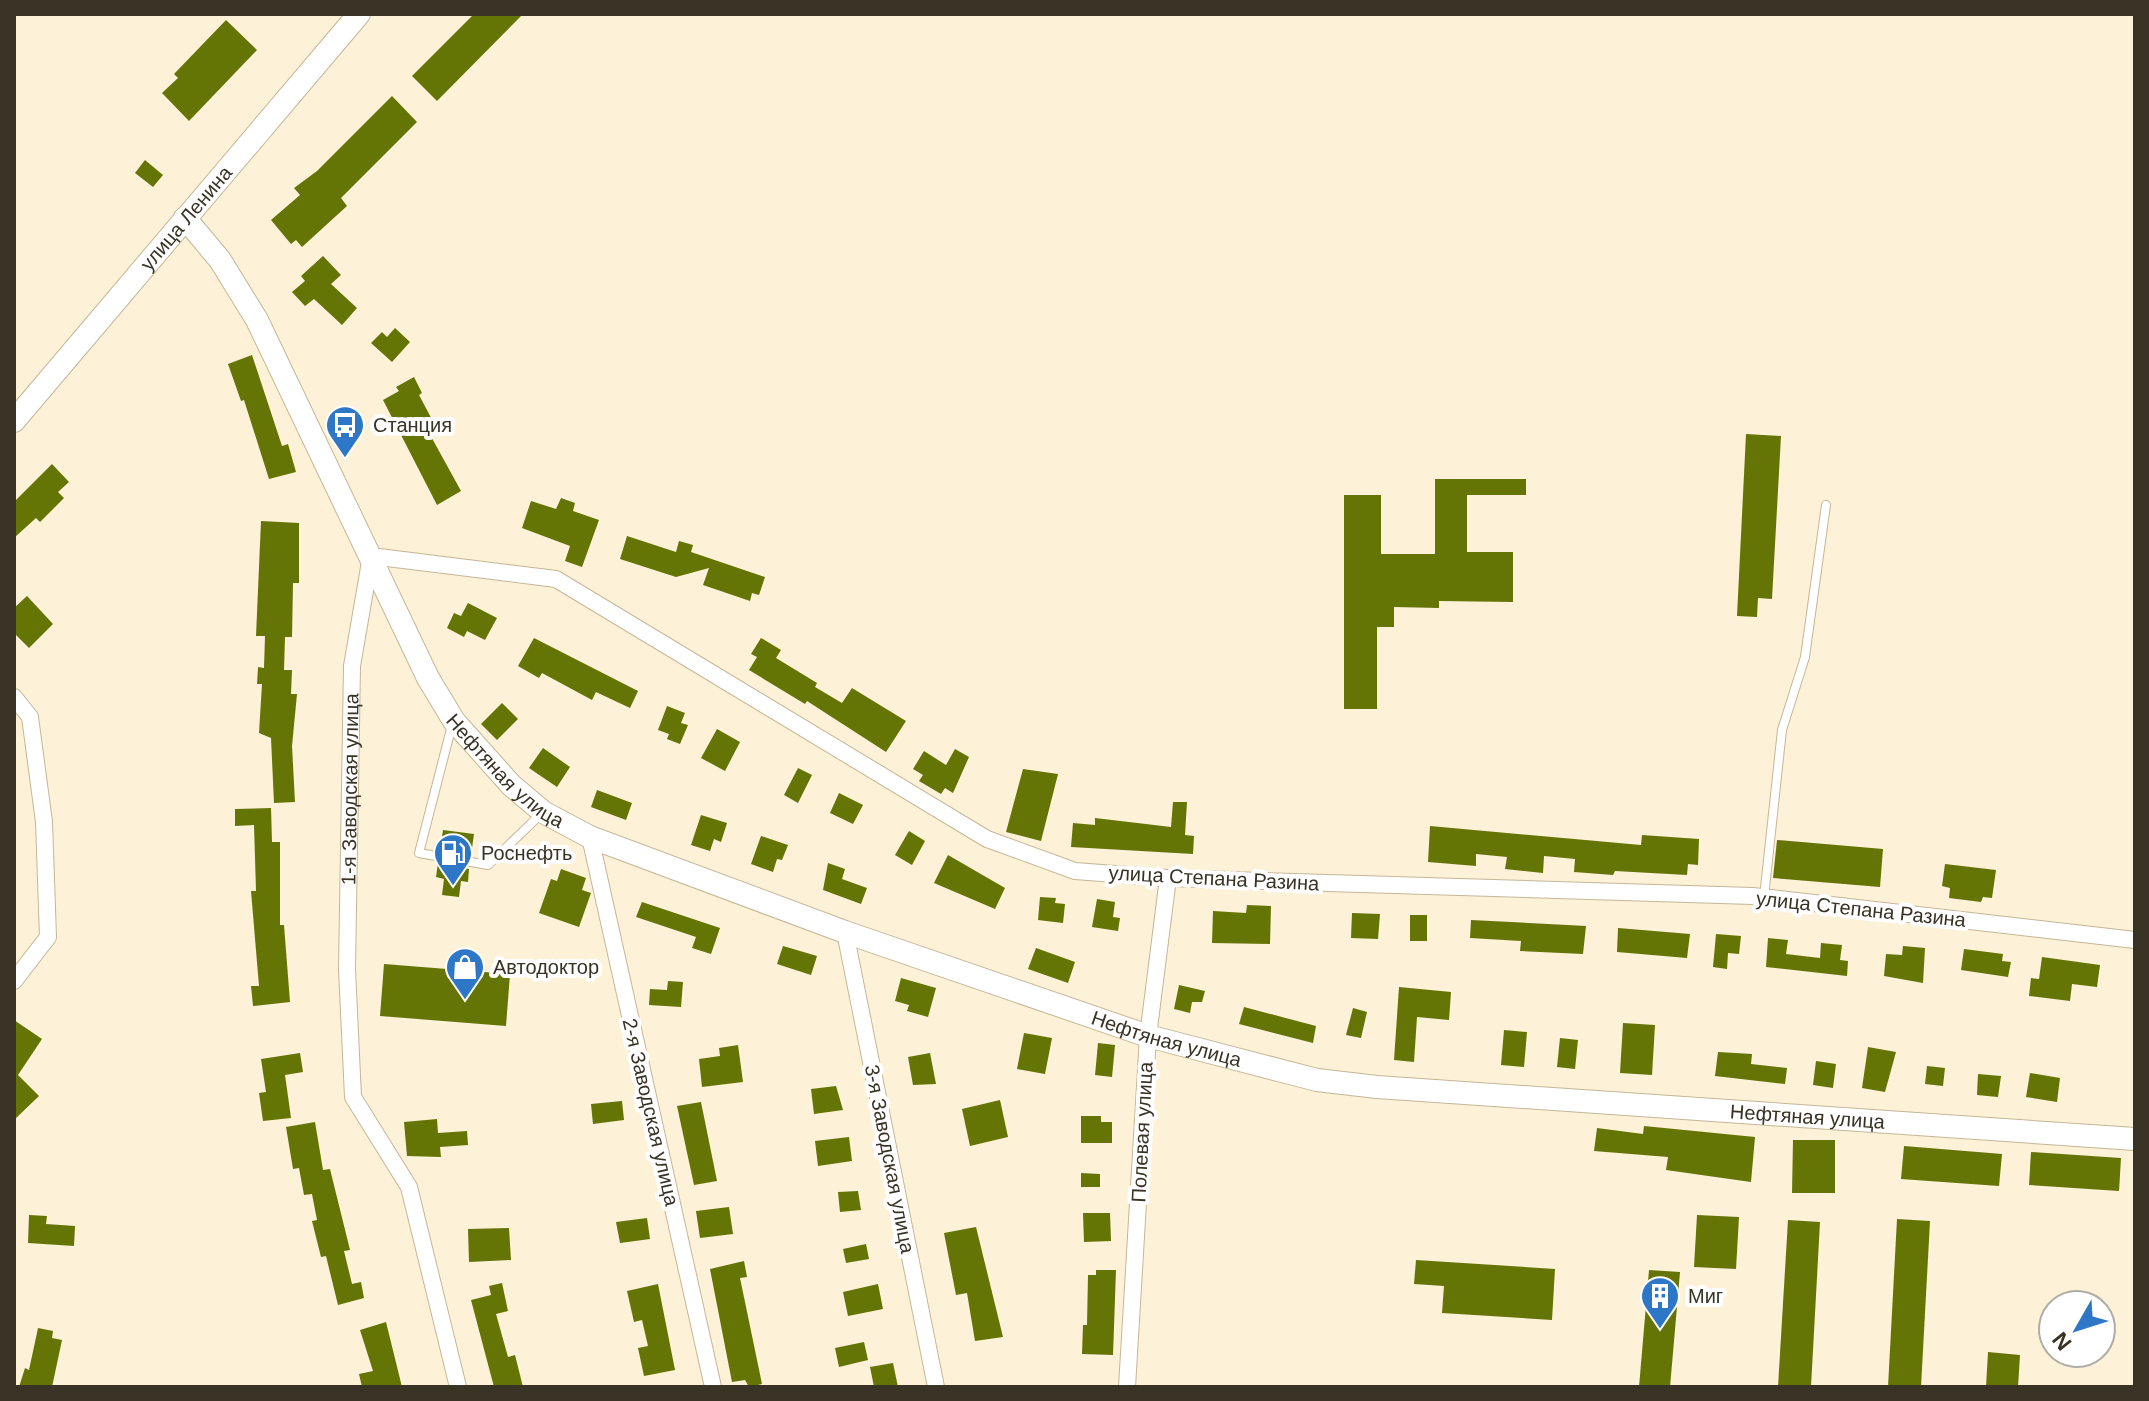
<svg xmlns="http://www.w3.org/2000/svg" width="2149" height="1401" viewBox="0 0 2149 1401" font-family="Helvetica,sans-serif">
<rect width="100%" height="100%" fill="#fdf1d7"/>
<g fill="#647405">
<path d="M474 14H523L437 101 412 76Z"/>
<path d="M226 20 257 50 189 121 162 93 178 78 174 74Z"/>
<path d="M392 96 417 122 341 198 347 206 302 247 296 240 291 244 271 220 300 195 294 188 317 171Z"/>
<path d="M145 160 163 175 153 187 135 173Z"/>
<path d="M323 256 341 275 331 284 357 308 342 325 314 299 305 306 292 292 305 281 301 276Z"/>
<path d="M395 328 410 342 392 362 371 343 382 332 387 337Z"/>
<path d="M252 355 282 446 288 444 296 472 269 479 244 400 241 401 228 364Z"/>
<path d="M414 377 422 393 419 395 436 427 428 431 461 491 437 505 383 400 399 391 396 387Z"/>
<path d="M1746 434 1781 436 1772 599 1758 598 1757 617 1737 616Z"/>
<path d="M52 464 69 482 58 492 64 498 40 522 36 518 14 538V502Z"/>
<path d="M1435 479H1526V495H1467V552H1513V602L1439 601V608L1394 607V627H1377V709H1344V495H1381V554H1435Z"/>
<path d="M561 498 575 503 573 511 599 520 582 567 565 561 570 546 522 528 531 501 556 509Z"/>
<path d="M261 521 299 523V583H293L292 637H285L284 670H292L291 694H297L292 746 295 802 274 803 271 738 259 733 262 684H257L258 667 264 668 265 636H256Z"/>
<path d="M627 536 676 552 679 541 693 545 691 552 765 577 759 595 752 593 750 601 703 585 709 568 676 577 620 559Z"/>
<path d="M27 596 53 624 29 648 14 633V608Z"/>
<path d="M468 603 497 618 485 640 467 631 464 637 447 628 454 613 461 616Z"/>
<path d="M534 638 638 691 630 708 596 692 592 700 542 673 539 678 518 666Z"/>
<path d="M761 638 781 650 776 658 817 683 815 687 842 703 852 688 906 721 886 752 807 701 805 704 749 670 757 657 751 654Z"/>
<path d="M502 703 518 719 497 740 481 724Z"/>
<path d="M667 706 685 713 681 723 688 725 680 744 667 739 669 734 658 730Z"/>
<path d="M717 729 740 742 725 771 701 758Z"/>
<path d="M543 748 570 767 557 787 529 768Z"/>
<path d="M955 749 969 757 953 793 945 788 941 794 919 781 923 775 913 769 924 751 946 765Z"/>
<path d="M798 768 812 775 798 803 784 795Z"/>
<path d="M1023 769 1058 774 1041 841 1006 832Z"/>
<path d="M597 790 632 803 626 820 591 807Z"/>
<path d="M839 793 863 805 853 824 830 813Z"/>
<path d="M1173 802H1187L1185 835 1194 836 1193 854 1071 847 1073 823 1095 825V818L1171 827Z"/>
<path d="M271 808 272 842H280V925H284L290 1002 253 1006 251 986H259L251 891H256L254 825 235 826V809Z"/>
<path d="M701 815 727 823 721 842 714 839 710 851 691 845Z"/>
<path d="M1430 826 1641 845 1642 835 1699 839 1698 865 1688 864 1687 875 1615 871 1613 875 1574 872 1575 859 1544 856 1543 873 1505 869 1507 857 1476 854V866L1428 862Z"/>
<path d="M443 830 474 834 471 855 440 850Z"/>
<path d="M909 831 925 841 912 865 895 855Z"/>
<path d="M761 836 788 845 782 860 777 859 773 872 751 864Z"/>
<path d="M1777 840 1883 849 1880 887 1773 878Z"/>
<path d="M948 855 1005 888 995 909 934 883Z"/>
<path d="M438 863 469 869 468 882 461 881 459 897 442 895 444 879 436 877Z"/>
<path d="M828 863 845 869 842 879 867 888 861 904 823 890Z"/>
<path d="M1945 864 1996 870 1992 898 1983 897 1981 902 1949 898 1950 888 1942 886Z"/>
<path d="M561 869 586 878 582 890 591 893 579 927 539 913 551 879 557 881Z"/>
<path d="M1040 897 1056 898 1055 903 1065 904 1063 923 1038 920Z"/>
<path d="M1097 899 1115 902 1113 917 1120 918 1118 931 1092 927Z"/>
<path d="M642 902 720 928 711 954 692 948 696 937 636 917Z"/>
<path d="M1247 905 1271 906 1270 944 1212 943 1213 911 1246 913Z"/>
<path d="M1352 913 1380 914 1378 939 1351 938Z"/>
<rect x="1410" y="915" width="17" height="26"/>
<path d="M1471 920 1586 926 1583 954 1520 951 1521 941 1470 938Z"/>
<path d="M1618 928 1690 934 1687 958 1617 952Z"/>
<path d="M1716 934 1741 936 1739 954 1728 953 1727 969 1713 967Z"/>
<path d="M1768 938 1788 940 1786 954 1820 958 1821 943 1842 945 1840 960 1848 961 1847 976 1766 967Z"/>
<path d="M783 946 817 956 811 975 777 964Z"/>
<path d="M1903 946 1925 948 1923 983 1884 976 1886 954 1902 955Z"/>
<path d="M1036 948 1075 962 1068 983 1028 969Z"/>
<path d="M1964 949 2003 954 2002 961 2011 962 2008 977 1961 970Z"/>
<path d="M2042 957 2100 965 2097 987 2072 984 2070 1001 2029 996 2031 978 2039 979Z"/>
<path d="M384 964 510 974 506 1026 380 1016Z"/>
<path d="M901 978 936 988 928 1017 907 1011 909 1005 895 1001Z"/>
<path d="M668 981 683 982 681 1007 649 1005 650 989 667 990Z"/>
<path d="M1179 985 1205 991 1202 1002H1192L1190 1013 1174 1009Z"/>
<path d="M1399 987 1451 992 1449 1020 1417 1017 1414 1062 1394 1060Z"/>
<path d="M1244 1007 1316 1026 1313 1043 1239 1024Z"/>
<path d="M1353 1008 1367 1012 1361 1038 1346 1035Z"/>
<path d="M14 1020 42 1039 18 1075 39 1096 14 1120Z"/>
<path d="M1623 1023 1655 1025 1652 1075 1620 1073Z"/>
<path d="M1504 1030 1527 1032 1524 1067 1501 1065Z"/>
<path d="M1024 1033 1052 1038 1045 1074 1017 1069Z"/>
<path d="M1560 1038 1578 1040 1575 1069 1557 1067Z"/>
<path d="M1098 1043 1115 1045 1112 1077 1095 1075Z"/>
<path d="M738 1045 743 1082 702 1087 699 1059 720 1056 719 1048Z"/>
<path d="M1868 1047 1896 1052 1885 1092 1862 1088Z"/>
<path d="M1718 1052 1752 1054 1751 1064 1787 1068 1785 1084 1715 1076Z"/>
<path d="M300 1053 303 1072 285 1075 291 1118 263 1121 259 1093 266 1092 261 1059Z"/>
<path d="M930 1053 936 1084 913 1085 908 1057Z"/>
<path d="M1816 1061 1836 1064 1833 1088 1813 1085Z"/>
<path d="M1927 1066 1945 1068 1943 1086 1925 1084Z"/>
<path d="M2030 1073 2060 1078 2057 1102 2026 1097Z"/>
<path d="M1978 1074 2001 1076 1998 1097 1977 1095Z"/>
<path d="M836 1086 843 1110 814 1114 811 1089Z"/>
<path d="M1000 1100 1008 1137 970 1146 962 1109Z"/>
<path d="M622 1101 624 1120 593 1124 591 1104Z"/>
<path d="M701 1102 717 1181 694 1185 677 1106Z"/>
<path d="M1081 1116H1101V1122H1112V1143H1081Z"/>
<path d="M437 1119 438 1133 467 1131 468 1145 440 1147 441 1157 407 1156 404 1122Z"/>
<path d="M315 1122 323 1170 330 1169 350 1250 344 1251 352 1284 361 1282 364 1298 338 1305 326 1256 321 1257 312 1221 317 1220 312 1194 304 1195 299 1168 293 1169 286 1127Z"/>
<path d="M1644 1126 1755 1137 1751 1182 1666 1170 1668 1157 1594 1151 1597 1128 1643 1134Z"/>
<path d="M849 1137 852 1161 818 1166 815 1141Z"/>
<path d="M1793 1140H1835V1193H1792Z"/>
<path d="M1904 1146 2002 1154 1999 1186 1901 1179Z"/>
<path d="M2031 1152 2121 1158 2119 1191 2029 1185Z"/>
<path d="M1081 1173 1100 1174V1187H1081Z"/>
<path d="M858 1191 861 1210 840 1212 838 1192Z"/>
<path d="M729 1207 733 1234 700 1238 696 1211Z"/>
<path d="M1083 1213H1110L1111 1241 1084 1242Z"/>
<path d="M29 1215 47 1216 46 1224 75 1226 74 1246 28 1243Z"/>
<path d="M1697 1215 1739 1217 1736 1269 1694 1267Z"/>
<path d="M647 1218 650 1239 620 1243 616 1222Z"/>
<path d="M1897 1219 1930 1221 1921 1387H1888Z"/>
<path d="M1788 1220 1820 1222 1811 1387H1778Z"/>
<path d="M976 1227 1003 1337 975 1341 967 1293 956 1295 944 1233Z"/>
<path d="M509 1228 511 1260 469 1262 468 1229Z"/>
<path d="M866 1244 869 1259 846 1263 843 1249Z"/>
<path d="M1416 1260 1555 1269 1552 1320 1442 1313 1444 1286 1414 1284Z"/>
<path d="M744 1261 747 1277 740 1278 762 1384 749 1387 745 1380 732 1382 710 1269Z"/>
<path d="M1096 1270H1116L1113 1355 1082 1354 1083 1325H1087L1088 1275H1096Z"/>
<path d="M1649 1270 1680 1272 1670 1387H1639Z"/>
<path d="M502 1283 508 1311 496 1314 508 1357 515 1355 523 1387H494L471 1300 491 1295 489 1286Z"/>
<path d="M658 1284 675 1370 644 1376 638 1348 648 1346 642 1320 634 1322 627 1291Z"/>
<path d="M878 1284 883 1309 848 1316 843 1292Z"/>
<path d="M386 1322 402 1387H362L359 1374 373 1371 360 1330Z"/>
<path d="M38 1328 53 1331 52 1338 62 1340 52 1387H19L25 1368 29 1370Z"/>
<path d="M864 1342 868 1360 839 1367 835 1348Z"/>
<path d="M1988 1352 2020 1355 2018 1387H1986Z"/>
<path d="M893 1363 898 1387H874L870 1367Z"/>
</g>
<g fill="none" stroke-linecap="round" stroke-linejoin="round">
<defs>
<g id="lane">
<path d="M452 725 419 853 488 865 541 814"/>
<path d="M1764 897 1782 730 1805 657 1826 505"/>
</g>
<g id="street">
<path d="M14 697 30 717 44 822 48 937 14 981"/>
<path d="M590 837 713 1387"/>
<path d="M845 932 936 1387"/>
<path id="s1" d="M458 1387 409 1187 353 1097 347 969 352 666 371 556 556 579 987 839 1075 871 1168 878 1753 896 2135 940"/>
<path d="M1127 1387 1148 1036 1168 878"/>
</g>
<g id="secondary">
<path id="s2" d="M185 218 220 260 257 320 428 678 454 721 511 785 543 812 590 837 845 932 1148 1036 1317 1080 1377 1087 2135 1139"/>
<path id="s3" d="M14 421 359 14"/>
</g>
</defs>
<use href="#lane" stroke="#c5b697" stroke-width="10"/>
<use href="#street" stroke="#c5b697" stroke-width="18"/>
<use href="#secondary" stroke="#c5b697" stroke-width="24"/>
<use href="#lane" stroke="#fff" stroke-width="8"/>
<use href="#street" stroke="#fff" stroke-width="16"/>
<use href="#secondary" stroke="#fff" stroke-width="22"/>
</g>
<defs>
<symbol id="bus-pin" viewBox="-11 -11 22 30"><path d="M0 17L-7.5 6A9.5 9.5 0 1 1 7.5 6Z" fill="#2e77c7" stroke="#fff"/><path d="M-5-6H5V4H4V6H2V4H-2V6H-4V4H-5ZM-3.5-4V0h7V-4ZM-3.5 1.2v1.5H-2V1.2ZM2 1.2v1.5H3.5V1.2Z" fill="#fff"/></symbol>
<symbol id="fuel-pin" viewBox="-11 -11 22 30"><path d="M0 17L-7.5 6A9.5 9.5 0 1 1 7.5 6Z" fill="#2e77c7" stroke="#fff"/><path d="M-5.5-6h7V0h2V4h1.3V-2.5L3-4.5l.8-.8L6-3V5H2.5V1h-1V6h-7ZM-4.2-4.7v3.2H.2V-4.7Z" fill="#fff"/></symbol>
<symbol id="shop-pin" viewBox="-11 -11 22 30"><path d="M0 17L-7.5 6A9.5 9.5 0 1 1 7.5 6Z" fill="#2e77c7" stroke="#fff"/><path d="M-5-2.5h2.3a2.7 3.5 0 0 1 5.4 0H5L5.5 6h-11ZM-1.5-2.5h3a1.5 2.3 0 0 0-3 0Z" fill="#fff"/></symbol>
<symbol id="building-pin" viewBox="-11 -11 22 30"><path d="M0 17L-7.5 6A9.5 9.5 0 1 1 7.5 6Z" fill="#2e77c7" stroke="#fff"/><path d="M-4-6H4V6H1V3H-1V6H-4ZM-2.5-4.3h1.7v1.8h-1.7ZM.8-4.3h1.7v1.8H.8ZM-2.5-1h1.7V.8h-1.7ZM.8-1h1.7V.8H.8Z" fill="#fff"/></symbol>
</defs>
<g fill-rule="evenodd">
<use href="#bus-pin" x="323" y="403" width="44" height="60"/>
<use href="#fuel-pin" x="431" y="831" width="44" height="60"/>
<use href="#shop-pin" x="443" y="945" width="44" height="60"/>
<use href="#building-pin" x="1638" y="1274" width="44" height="60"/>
</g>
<g text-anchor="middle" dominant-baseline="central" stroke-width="8" stroke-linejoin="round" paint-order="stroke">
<g font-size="20" fill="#393326" stroke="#fff">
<text stroke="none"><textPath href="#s3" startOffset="266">улица Ленина</textPath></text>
<text stroke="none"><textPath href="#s2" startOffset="644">Нефтяная улица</textPath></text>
<text stroke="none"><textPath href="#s1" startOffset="620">1-я Заводская улица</textPath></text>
<text transform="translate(1214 878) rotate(3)">улица Степана Разина</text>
<text transform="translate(1861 909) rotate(6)">улица Степана Разина</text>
<text stroke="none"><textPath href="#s2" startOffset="1364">Нефтяная улица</textPath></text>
<text transform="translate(651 1112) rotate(77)">2-я Заводская улица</text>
<text stroke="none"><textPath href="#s2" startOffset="2012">Нефтяная улица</textPath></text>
<text transform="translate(1142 1132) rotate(-87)">Полевая улица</text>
<text transform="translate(890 1159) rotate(79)">3-я Заводская улица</text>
</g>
<g font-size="20" fill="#393326" stroke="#fff" text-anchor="start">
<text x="373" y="425">Станция</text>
<text x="481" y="853">Роснефть</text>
<text x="493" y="967">Автодоктор</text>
<text x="1688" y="1296">Миг</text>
</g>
</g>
<rect width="2149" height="1401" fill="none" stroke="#393326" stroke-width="32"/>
<g transform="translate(2077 1329) rotate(231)"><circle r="38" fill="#ffffff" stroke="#b0ada8" stroke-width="2"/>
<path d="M0-6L14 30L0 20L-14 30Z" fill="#2e77c7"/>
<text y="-12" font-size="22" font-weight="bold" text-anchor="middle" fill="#393326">N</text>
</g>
</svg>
